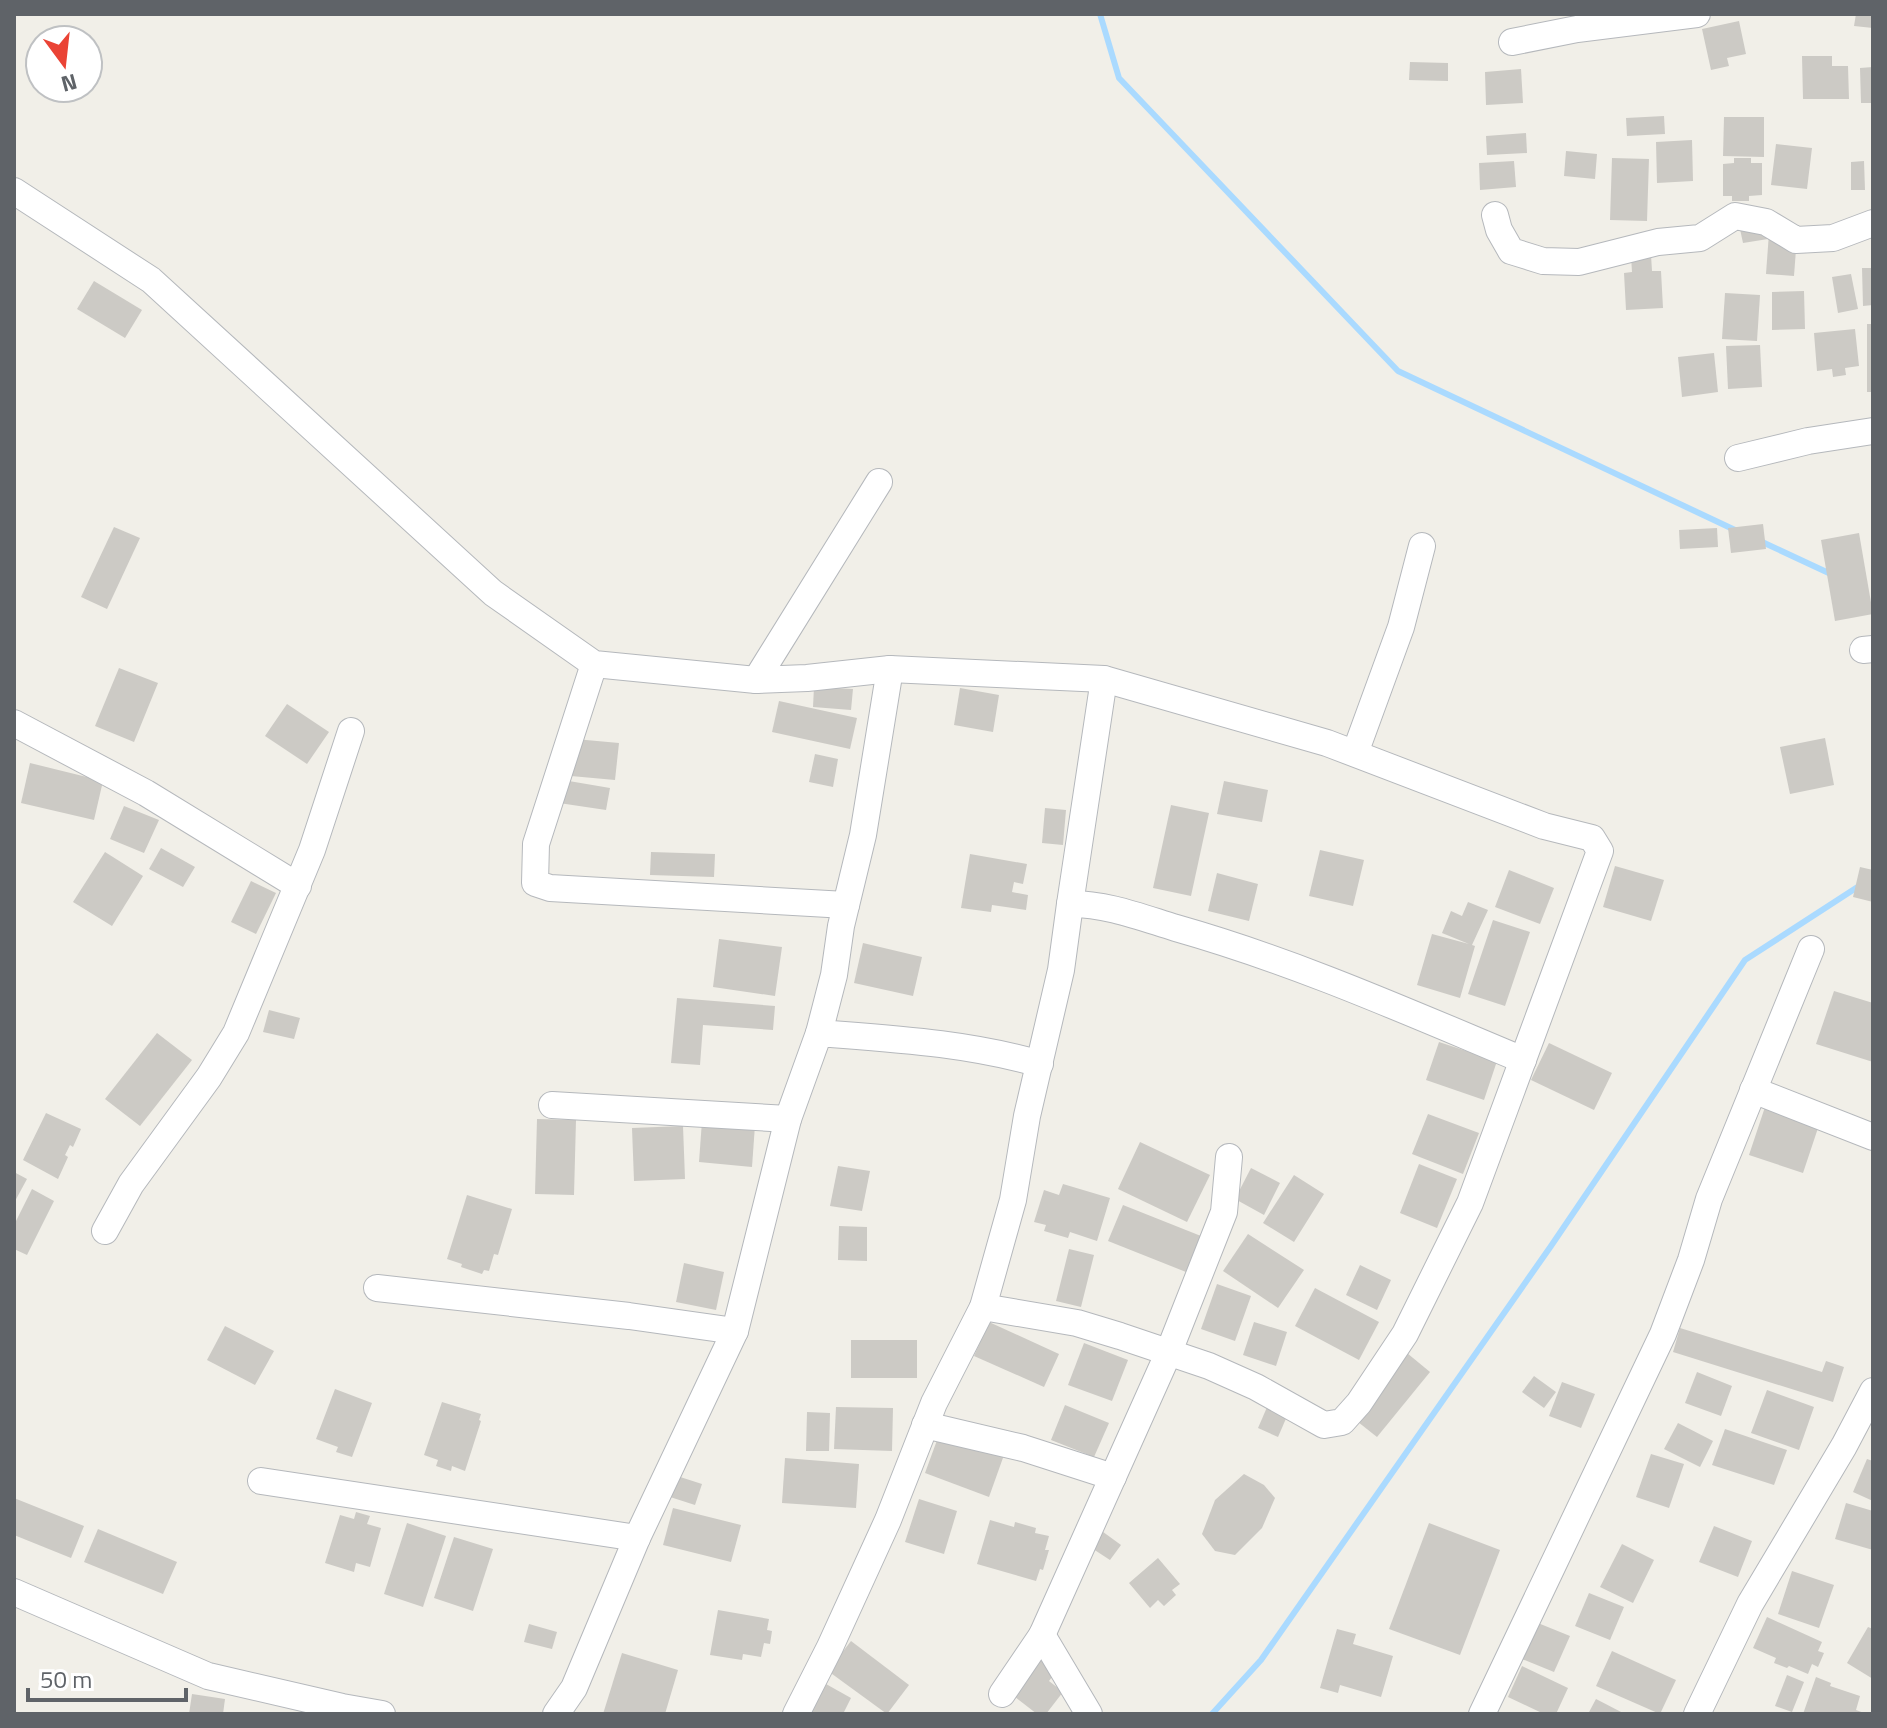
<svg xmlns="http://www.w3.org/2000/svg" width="1887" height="1728" viewBox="0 0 1887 1728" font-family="'Titillium Web',sans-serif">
<rect width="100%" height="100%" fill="#f1efe8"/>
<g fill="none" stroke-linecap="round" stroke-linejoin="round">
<g stroke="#aadaff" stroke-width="6">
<path d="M1100 14 1119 78 1398 371 1735 530"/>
<path d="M1760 541 1833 575"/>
<path d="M1212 1714 1261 1660 1551 1246 1745 960 1873 877"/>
</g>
</g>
<g fill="#cccac5">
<path d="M1856 14H1873V28L1854 26Z"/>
<path d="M1739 21 1746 54 1727 58 1729 66 1711 70 1702 29Z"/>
<path d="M1802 56H1832V66H1848L1849 99H1803Z"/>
<path d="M1410 62 1448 63V81L1409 80Z"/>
<path d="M1873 67V103H1861L1860 68Z"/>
<path d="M1521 69 1523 103 1486 105 1485 72Z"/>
<path d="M1664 116 1665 134 1627 136 1626 118Z"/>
<path d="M1724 117H1764V157L1723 156Z"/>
<path d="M1526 133 1527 153 1487 155 1486 136Z"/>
<path d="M1692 140 1693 181 1657 183 1656 142Z"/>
<path d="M1776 144 1812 148 1807 189 1771 185Z"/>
<path d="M1566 151 1597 154 1595 179 1564 176Z"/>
<path d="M1612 158 1649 159 1647 221 1610 220Z"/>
<path d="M1734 158H1751V163H1762V195L1749 196V201H1732V196H1723V164L1734 163Z"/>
<path d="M1514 161 1516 187 1480 190 1479 163Z"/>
<path d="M1864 161 1865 190H1851V162Z"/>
<path d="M1765 225 1768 239 1743 243 1740 229Z"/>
<path d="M1769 233 1797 236 1794 276 1766 274Z"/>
<path d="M1651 255 1652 271H1661L1663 308 1626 310 1624 273 1632 272 1631 256Z"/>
<path d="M1862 268H1873V305L1863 306Z"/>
<path d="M1851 274 1858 309 1838 313 1832 277Z"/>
<path d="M94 281 142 310 125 338 77 309Z"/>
<path d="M1804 291 1805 329 1772 330V292Z"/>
<path d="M1725 293 1760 295 1757 341 1722 339Z"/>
<rect x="1867" y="324" width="6" height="68"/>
<path d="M1855 329 1859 366 1845 368 1846 375 1833 377 1832 369 1817 371 1814 333Z"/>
<path d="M1760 345 1762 387 1728 389 1726 346Z"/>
<path d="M1714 353 1718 392 1682 397 1678 357Z"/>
<path d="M1763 524 1766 549 1731 553 1728 528Z"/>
<path d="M114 527 140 538 107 609 81 597Z"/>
<path d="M1717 528 1718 547 1680 549 1679 530Z"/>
<path d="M1859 533 1873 614 1835 621 1821 540Z"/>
<path d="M119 668 158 683 134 742 95 726Z"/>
<path d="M814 687 853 689 851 710 813 707Z"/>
<path d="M960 688 999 695 993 732 954 725Z"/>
<path d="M779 701 857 718 850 749 772 732Z"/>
<path d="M287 704 329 732 307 764 265 736Z"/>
<path d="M1825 738 1834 785 1790 794 1780 747Z"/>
<path d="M575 739 619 743 615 780 571 776Z"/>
<path d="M815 754 838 759 833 787 809 782Z"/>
<path d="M30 763 103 781 94 820 21 803Z"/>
<path d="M563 780 610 788 606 810 559 803Z"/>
<path d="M1224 781 1268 790 1262 822 1217 814Z"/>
<path d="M1171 805 1209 813 1191 896 1153 888Z"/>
<path d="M124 806 159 820 144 853 110 839Z"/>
<path d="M1045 808 1066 810 1063 845 1042 843Z"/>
<path d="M161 848 195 867 183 887 149 869Z"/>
<path d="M1320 850 1364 860 1353 906 1309 896Z"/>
<path d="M105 852 143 876 112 926 73 902Z"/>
<path d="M651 852 715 854 714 877 650 875Z"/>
<path d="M970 854 1027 864 1023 884 1014 882 1012 892 1028 895 1026 910 992 905 991 912 961 908Z"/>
<path d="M1615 866 1664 880 1651 921 1603 907Z"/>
<path d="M1860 867 1873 870V902L1853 897Z"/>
<path d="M1509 870 1554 888 1540 924 1495 907Z"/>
<path d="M1217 873 1258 884 1249 921 1208 911Z"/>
<path d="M251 881 276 893 256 934 231 922Z"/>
<path d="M1468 902 1488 910 1472 945 1475 946 1460 998 1417 985 1432 934 1469 944 1442 933 1451 911 1462 916Z"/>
<path d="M1493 920 1530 932 1505 1006 1468 994Z"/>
<path d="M719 939 782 947 775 996 713 987Z"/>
<path d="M863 943 922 957 913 996 854 983Z"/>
<path d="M1834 991 1873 1003V1062L1816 1044Z"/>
<path d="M677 998 775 1006 773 1030 703 1025 700 1065 671 1063Z"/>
<path d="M269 1010 300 1018 294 1039 263 1032Z"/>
<path d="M157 1033 192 1060 140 1126 105 1099Z"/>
<path d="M1439 1042 1497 1061 1484 1100 1426 1080Z"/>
<path d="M1549 1043 1612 1073 1594 1110 1531 1080Z"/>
<path d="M1765 1107 1819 1125 1803 1173 1749 1155Z"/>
<path d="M46 1113 81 1129 73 1147 70 1145 65 1155 68 1157 58 1179 23 1160Z"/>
<path d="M1428 1114 1479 1133 1463 1174 1412 1154Z"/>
<path d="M537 1119 576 1120 574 1195 535 1194Z"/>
<path d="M702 1121 755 1125 752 1167 699 1162Z"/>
<path d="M683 1126 685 1179 634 1181 632 1128Z"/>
<path d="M1140 1142 1210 1175 1187 1222 1118 1189Z"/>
<path d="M1419 1164 1457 1179 1437 1228 1400 1213Z"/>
<path d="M838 1166 870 1171 862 1211 830 1206Z"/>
<path d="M1251 1168 1280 1183 1264 1215 1235 1199Z"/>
<path d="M14 1172 27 1179 14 1203Z"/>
<path d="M1294 1175 1324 1194 1294 1242 1263 1223Z"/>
<path d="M1063 1184 1110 1198 1097 1241 1070 1232 1068 1238 1044 1231 1046 1225 1034 1222 1044 1190 1059 1195Z"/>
<path d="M32 1189 54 1201 27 1255 14 1249V1225Z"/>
<path d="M467 1195 512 1209 498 1255 494 1254 489 1271 484 1270 482 1274 461 1267 462 1264 447 1259Z"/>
<path d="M1123 1205 1201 1236 1186 1272 1108 1241Z"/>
<path d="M839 1226 867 1227V1261L838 1260Z"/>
<path d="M1248 1234 1304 1270 1278 1308 1223 1271Z"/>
<path d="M1069 1249 1094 1255 1081 1307 1056 1301Z"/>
<path d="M684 1263 724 1272 716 1310 676 1302Z"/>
<path d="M1360 1265 1391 1280 1377 1310 1346 1295Z"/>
<path d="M1217 1284 1251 1296 1235 1341 1201 1329Z"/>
<path d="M1315 1288 1379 1322 1359 1360 1295 1326Z"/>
<path d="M989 1322 1059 1354 1044 1387 974 1356Z"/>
<path d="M1254 1322 1287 1332 1276 1366 1243 1355Z"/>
<path d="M225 1326 274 1351 255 1385 207 1360Z"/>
<path d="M1680 1328 1822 1372 1826 1361 1844 1367 1833 1402 1673 1352Z"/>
<rect x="851" y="1340" width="66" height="38"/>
<path d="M1084 1343 1128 1360 1112 1401 1068 1385Z"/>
<path d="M1407 1353 1430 1372 1377 1437 1353 1418Z"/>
<path d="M1697 1372 1732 1386 1721 1416 1685 1403Z"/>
<path d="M1534 1376 1556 1392 1544 1408 1522 1392Z"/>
<path d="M1562 1382 1595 1394 1581 1428 1549 1416Z"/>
<path d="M335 1389 372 1403 352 1457 336 1452 338 1447 316 1439Z"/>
<path d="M1767 1390 1814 1407 1799 1450 1751 1433Z"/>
<path d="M442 1402 481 1414 479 1420 481 1421 465 1471 452 1466 451 1471 436 1466 438 1460 424 1455Z"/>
<path d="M1065 1405 1109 1423 1094 1457 1051 1440Z"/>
<path d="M1268 1405 1288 1414 1278 1437 1258 1428Z"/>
<path d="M836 1407 893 1408 892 1451 834 1449Z"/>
<path d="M807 1412 830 1413 829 1451H806Z"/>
<path d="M1678 1423 1713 1441 1700 1467 1664 1449Z"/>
<path d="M1725 1429 1787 1450 1774 1485 1712 1465Z"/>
<path d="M940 1432 1004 1455 989 1497 925 1473Z"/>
<path d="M1651 1454 1684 1464 1669 1508 1636 1497Z"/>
<path d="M785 1458 859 1464 856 1508 782 1503Z"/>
<path d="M1867 1459 1873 1461V1501L1853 1492Z"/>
<path d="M1244 1474 1264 1485 1275 1498 1262 1528 1235 1555 1215 1551 1202 1534 1215 1500Z"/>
<path d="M674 1475 702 1484 695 1505 667 1496Z"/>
<path d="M14 1498 84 1526 71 1558 14 1535Z"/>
<path d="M919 1499 957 1511 944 1554 905 1542Z"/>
<path d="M1846 1503 1873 1511V1550L1835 1539Z"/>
<path d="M673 1508 741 1525 731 1562 663 1545Z"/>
<path d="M356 1512 370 1516 367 1524 381 1528 370 1567 356 1563 354 1572 325 1563 340 1515 354 1519Z"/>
<path d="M990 1520 1014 1527 1015 1522 1036 1528 1035 1533 1049 1536 1045 1550H1049L1043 1570 1040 1569 1036 1581 977 1564Z"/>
<path d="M407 1523 446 1536 423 1607 384 1594Z"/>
<path d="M1429 1523 1500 1550 1460 1655 1389 1629Z"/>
<path d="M1714 1526 1752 1541 1738 1577 1699 1562Z"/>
<path d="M98 1529 177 1562 163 1594 84 1562Z"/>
<path d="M1099 1529 1121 1545 1110 1560 1087 1545Z"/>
<path d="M454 1537 493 1549 473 1611 434 1598Z"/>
<path d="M1622 1544 1654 1560 1633 1603 1600 1587Z"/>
<path d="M1158 1558 1180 1584 1172 1590 1176 1595 1164 1606 1158 1600 1150 1608 1129 1583Z"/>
<path d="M1792 1571 1834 1585 1819 1628 1778 1614Z"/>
<path d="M1589 1593 1624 1607 1610 1640 1575 1626Z"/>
<path d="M718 1610 769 1619 767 1630 772 1631 770 1644 764 1643 761 1657 743 1654 742 1660 710 1655Z"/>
<path d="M1767 1617 1822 1642 1818 1651 1824 1653 1818 1667 1812 1664 1808 1674 1789 1666 1787 1668 1774 1663 1776 1658 1753 1648Z"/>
<path d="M1533 1621 1570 1636 1554 1672 1517 1657Z"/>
<path d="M529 1624 557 1632 552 1649 524 1642Z"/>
<path d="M1868 1627 1873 1629V1679L1847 1663Z"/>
<path d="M1337 1629 1356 1634 1353 1644 1393 1656 1381 1697 1340 1685 1338 1693 1320 1688Z"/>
<path d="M851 1641 909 1685 887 1714 828 1671Z"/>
<path d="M1612 1651 1676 1680 1660 1714 1596 1686Z"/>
<path d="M622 1653 678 1670 665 1714H603Z"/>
<path d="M1040 1654 1058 1669 1049 1681 1063 1692 1046 1714H1037L1010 1693Z"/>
<path d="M1522 1666 1568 1688 1556 1714H1544L1508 1697Z"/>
<path d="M1787 1675 1804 1682 1792 1712 1775 1706Z"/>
<path d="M1816 1677 1831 1683 1830 1686 1860 1696 1856 1710 1867 1714H1803Z"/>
<path d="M826 1684 851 1698 843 1714H809Z"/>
<path d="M192 1694 225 1699 223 1714H189Z"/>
<path d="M1596 1699 1625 1714H1588Z"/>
</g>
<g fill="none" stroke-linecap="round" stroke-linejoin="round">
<defs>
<g id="minor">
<path d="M1512 42 1577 29 1697 14"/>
<path d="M14 191 151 280 493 593 594 664 756 680 807 678 890 669 1104 679 1327 743 1544 826 1592 838 1600 851 1470 1203 1405 1334 1359 1403 1342 1422 1324 1425 1256 1387 1209 1366 1120 1336 1077 1323 983 1307"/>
<path d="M1495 215 1499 230 1511 251 1543 261 1579 262 1658 242 1700 238 1735 216 1766 222 1796 240 1833 238 1873 223"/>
<path d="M1738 458 1808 441 1873 431"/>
<path d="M1863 650 1873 649"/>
<path d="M594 664 536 844 535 883 550 888 846 905"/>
<path d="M756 680 879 482"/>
<path d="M14 723 146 793 298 886"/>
<path d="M1355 753 1401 627 1422 546"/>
<path d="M1070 904 1104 679"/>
<path d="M819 1033 834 975 841 926 863 835 890 669"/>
<path d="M1753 1090 1873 1137"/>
<path d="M552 1105 788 1119"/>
<path d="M105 1231 131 1184 209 1077 236 1033 312 850 351 731"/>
<path d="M377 1288 629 1316 735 1331"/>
<path d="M925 1425 1023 1448 1113 1477"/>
<path d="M261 1481 637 1538"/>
<path d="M14 1592 208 1676 342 1707 382 1714"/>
<path d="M1042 1635 1089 1714"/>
<path d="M1002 1694 1042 1635 1168 1354 1224 1212 1229 1157"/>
<path d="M556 1714 574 1688 637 1538 735 1331 788 1119 819 1033C894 1039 967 1043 1040 1064"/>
<path d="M796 1714 830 1647 888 1520 934 1403 983 1307 1013 1200 1027 1116 1061 970 1070 904C1108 904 1140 917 1176 928 1296 962 1408 1012 1523 1060"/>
<path d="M1482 1714 1663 1334 1691 1260 1709 1199 1811 949"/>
<path d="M1697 1714 1750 1604 1844 1446 1873 1391"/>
</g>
</defs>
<use href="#minor" stroke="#b5b8bc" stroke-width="28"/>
<use href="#minor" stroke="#fff" stroke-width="26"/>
</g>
<rect width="1887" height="1728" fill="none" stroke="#5f6368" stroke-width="32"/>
<g transform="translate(64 64) rotate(165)"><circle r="38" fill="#ffffff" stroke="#bfc1c3" stroke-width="2"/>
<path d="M0-6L14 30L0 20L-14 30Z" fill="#ea4335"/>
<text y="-12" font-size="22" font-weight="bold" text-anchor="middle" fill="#5f6368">N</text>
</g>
<path d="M28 1688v12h158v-12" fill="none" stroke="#5f6368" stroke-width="4"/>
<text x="40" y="1688" font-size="24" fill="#5f6368" stroke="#ffffff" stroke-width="6" paint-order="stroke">50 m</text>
</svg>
